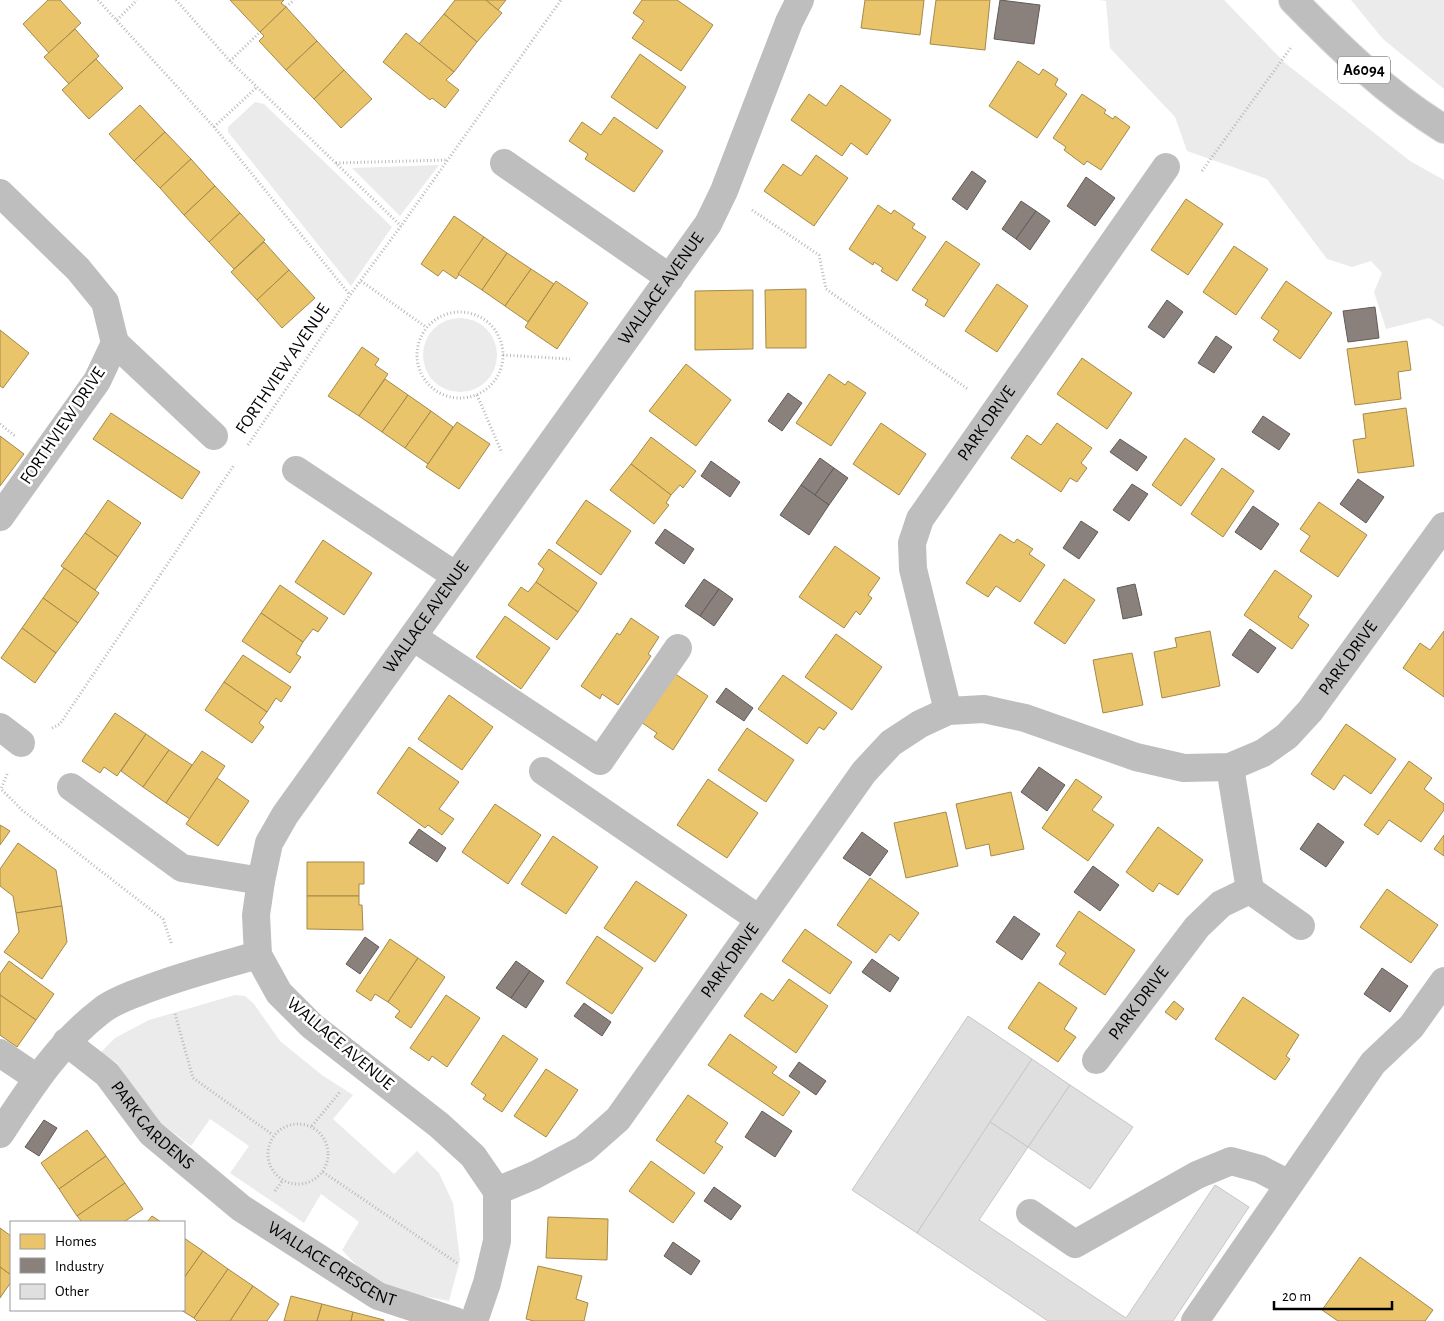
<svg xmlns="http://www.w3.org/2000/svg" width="1444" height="1321" font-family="'Alegreya Sans',sans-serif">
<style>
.green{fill:#ebebeb}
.homes{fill:#e9c46a;stroke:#a3894a}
.industry{fill:#8a817c;stroke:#615a57}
.building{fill:#dfdfdf;stroke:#c6c6c6}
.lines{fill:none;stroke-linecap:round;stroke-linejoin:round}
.major-casing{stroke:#dbdbdb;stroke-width:30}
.path{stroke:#b9b9b9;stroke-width:3;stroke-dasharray:1 2.5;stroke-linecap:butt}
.minor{stroke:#bebebe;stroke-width:28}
.major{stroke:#bebebe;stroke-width:28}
.labels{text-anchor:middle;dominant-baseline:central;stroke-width:5;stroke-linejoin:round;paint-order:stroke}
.shield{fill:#fff;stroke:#4c4c4c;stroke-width:1}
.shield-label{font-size:16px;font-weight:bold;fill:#000}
.street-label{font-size:18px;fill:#000;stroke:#fff}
</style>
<rect width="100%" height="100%" fill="#fff"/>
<g class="green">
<path d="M 1099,0 L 1224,0 L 1285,63 L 1410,161 L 1444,180 L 1444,327 L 1429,318 L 1386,329 L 1374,292 L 1382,273 L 1371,261 L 1352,267 L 1327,259 L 1267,179 L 1187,151 L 1175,117 L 1110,48 L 1106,1 Z"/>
<path d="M 1351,0 L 1444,0 L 1444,89 L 1383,39 Z"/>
<path d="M 255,102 L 264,104 L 392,227 L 351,286 L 228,132 L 228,127 Z"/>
<path d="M 439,165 L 400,216 L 352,168 Z"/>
<circle cx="460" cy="355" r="37"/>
<path d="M 235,995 L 245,996 L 254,1004 L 280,1041 L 322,1075 L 353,1095 L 333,1119 L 394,1174 L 417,1151 L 439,1173 L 453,1203 L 460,1260 L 449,1301 L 377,1287 L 342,1250 L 359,1222 L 321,1194 L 304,1223 L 230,1173 L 249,1146 L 210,1119 L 191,1146 L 146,1112 L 117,1063 L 100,1053 L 115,1038 L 149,1020 Z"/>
</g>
<g class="homes">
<path d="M 48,0 L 60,0 L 81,23 L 49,53 L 23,24 Z"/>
<path d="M 230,0 L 284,0 L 281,3 L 286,7 L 260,32 Z"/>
<path d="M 455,0 L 486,0 L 502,13 L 477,42 L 444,14 Z"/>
<path d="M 486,0 L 506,0 L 498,10 Z"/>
<path d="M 642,0 L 677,0 L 713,25 L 681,71 L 632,38 L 644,21 L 633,13 Z"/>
<path d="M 865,0 L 924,0 L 920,35 L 861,28 Z"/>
<path d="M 936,0 L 990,0 L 985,50 L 930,44 Z"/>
<path d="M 286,7 L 317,41 L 286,70 L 259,41 L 264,36 L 260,32 Z"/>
<path d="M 444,14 L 477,42 L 454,72 L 419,44 Z"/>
<path d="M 75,29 L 99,56 L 69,84 L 44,57 Z"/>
<path d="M 406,33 L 454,72 L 446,80 L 459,90 L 445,108 L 432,98 L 430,100 L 383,62 Z"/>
<path d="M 317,41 L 344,70 L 314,99 L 286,70 Z"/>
<path d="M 640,54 L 686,87 L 657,129 L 611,97 Z"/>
<path d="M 96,59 L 123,88 L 89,119 L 62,90 Z"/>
<path d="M 1018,61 L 1039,75 L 1043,69 L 1058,79 L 1055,85 L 1067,94 L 1037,138 L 989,106 Z"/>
<path d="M 344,70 L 372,99 L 341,128 L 314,99 Z"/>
<path d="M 841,85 L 891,120 L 867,155 L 851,143 L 842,156 L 791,120 L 809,94 L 826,106 Z"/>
<path d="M 1082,94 L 1106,110 L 1104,113 L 1113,119 L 1115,116 L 1130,127 L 1101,170 L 1087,161 L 1084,165 L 1064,150 L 1066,147 L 1053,138 Z"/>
<path d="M 140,105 L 165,132 L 134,161 L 109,134 Z"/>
<path d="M 614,117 L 663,151 L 634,192 L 585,159 L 588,154 L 569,141 L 582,122 L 601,135 Z"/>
<path d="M 165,132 L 191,159 L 160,188 L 134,161 Z"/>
<path d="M 816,155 L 848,178 L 814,226 L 764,191 L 783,164 L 801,176 Z"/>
<path d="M 191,159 L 215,186 L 184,215 L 160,188 Z"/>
<path d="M 215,186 L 240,213 L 209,242 L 184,215 Z"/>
<path d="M 1186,199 L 1223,224 L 1188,275 L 1151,250 Z"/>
<path d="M 878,205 L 891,214 L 894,210 L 915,224 L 912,228 L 926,237 L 897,281 L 881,271 L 883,268 L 874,262 L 873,265 L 849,249 Z"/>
<path d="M 240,213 L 265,240 L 234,269 L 209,242 Z"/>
<path d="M 454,216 L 484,237 L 456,279 L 443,270 L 438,276 L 421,264 Z"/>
<path d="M 484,237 L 507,253 L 482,290 L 458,274 Z"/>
<path d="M 946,241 L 980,264 L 944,317 L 925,305 L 928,300 L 912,290 Z"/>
<path d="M 264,242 L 289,270 L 257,300 L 231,272 Z"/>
<path d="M 1234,246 L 1268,269 L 1236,315 L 1203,292 Z"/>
<path d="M 507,253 L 531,269 L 505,306 L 482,290 Z"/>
<path d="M 531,269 L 554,284 L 528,322 L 505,306 Z"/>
<path d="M 289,270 L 315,298 L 282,328 L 257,300 Z"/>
<path d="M 556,281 L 588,303 L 557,349 L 525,327 Z"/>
<path d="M 1286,281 L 1332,313 L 1300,359 L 1273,340 L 1279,331 L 1261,318 Z"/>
<path d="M 997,284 L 1028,306 L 997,352 L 965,331 Z"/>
<path d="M 806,289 L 806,348 L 766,348 L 765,290 Z"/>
<path d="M 753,290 L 753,349 L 695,350 L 695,291 Z"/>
<path d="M 0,330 L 29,353 L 3,388 L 0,386 Z"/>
<path d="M 1407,341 L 1411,370 L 1398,372 L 1401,399 L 1355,405 L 1347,349 Z"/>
<path d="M 362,347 L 379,359 L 375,365 L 388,374 L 359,416 L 328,396 Z"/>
<path d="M 1082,358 L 1132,393 L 1107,429 L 1057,394 Z"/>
<path d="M 686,364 L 731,400 L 696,446 L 649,411 Z"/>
<path d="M 829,374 L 845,385 L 848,381 L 866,393 L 831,446 L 796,423 Z"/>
<path d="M 385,379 L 408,395 L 382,432 L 359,416 Z"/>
<path d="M 408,395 L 431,411 L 405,448 L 382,432 Z"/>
<path d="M 1406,408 L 1414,466 L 1358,473 L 1353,440 L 1366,438 L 1363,414 Z"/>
<path d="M 431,411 L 453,427 L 428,464 L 405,448 Z"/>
<path d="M 111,413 L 200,472 L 182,499 L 93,439 Z"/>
<path d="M 457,422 L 490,444 L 459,489 L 426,467 Z"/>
<path d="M 881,423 L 926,454 L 899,495 L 853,464 Z"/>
<path d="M 1057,423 L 1092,448 L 1081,463 L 1087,468 L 1077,482 L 1070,478 L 1061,492 L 1011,458 L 1027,435 L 1041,445 Z"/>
<path d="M 0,436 L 24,454 L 0,486 Z"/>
<path d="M 651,437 L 696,471 L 683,488 L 680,485 L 671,495 L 631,464 Z"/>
<path d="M 1185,438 L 1215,459 L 1181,506 L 1152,485 Z"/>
<path d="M 631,464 L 671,495 L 666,503 L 669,505 L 654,524 L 610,490 Z"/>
<path d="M 1222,468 L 1254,491 L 1223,537 L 1191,514 Z"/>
<path d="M 108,500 L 141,523 L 118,557 L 85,533 Z"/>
<path d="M 586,500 L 631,531 L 601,575 L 556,543 Z"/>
<path d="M 1319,502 L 1367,535 L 1338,577 L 1300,551 L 1310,536 L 1300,529 Z"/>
<path d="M 85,533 L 118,557 L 95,590 L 61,566 Z"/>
<path d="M 1000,534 L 1014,543 L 1017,539 L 1033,549 L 1029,554 L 1045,565 L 1020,602 L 996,586 L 988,597 L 966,583 Z"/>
<path d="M 323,540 L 372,573 L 344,615 L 295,582 Z"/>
<path d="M 835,546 L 880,578 L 868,595 L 872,598 L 860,615 L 856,611 L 844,628 L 799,597 Z"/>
<path d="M 549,549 L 597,583 L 578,612 L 536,582 L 544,569 L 538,564 Z"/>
<path d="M 64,568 L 99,593 L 78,623 L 43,598 Z"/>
<path d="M 1275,570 L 1312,596 L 1298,617 L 1309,625 L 1292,649 L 1244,615 Z"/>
<path d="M 1064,579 L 1095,600 L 1065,644 L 1034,623 Z"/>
<path d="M 536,582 L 578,612 L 557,640 L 508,605 L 521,587 L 528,592 Z"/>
<path d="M 280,585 L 328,618 L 318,632 L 313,629 L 303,642 L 261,613 Z"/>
<path d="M 43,598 L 78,623 L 56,653 L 22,628 Z"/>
<path d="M 261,613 L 303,642 L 296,654 L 301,657 L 290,673 L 242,641 Z"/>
<path d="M 505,616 L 550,648 L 521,689 L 476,657 Z"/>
<path d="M 631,618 L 659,637 L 648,654 L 651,656 L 618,705 L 602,694 L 600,699 L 581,686 L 617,633 L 620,635 Z"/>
<path d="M 22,628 L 56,653 L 35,683 L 1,658 Z"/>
<path d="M 1210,631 L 1220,686 L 1162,698 L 1154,652 L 1177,647 L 1175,638 Z"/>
<path d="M 1444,631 L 1444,697 L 1403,668 L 1420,643 L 1430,650 Z"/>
<path d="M 836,634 L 882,667 L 852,710 L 805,677 Z"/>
<path d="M 1132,653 L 1143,705 L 1103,713 L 1093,660 Z"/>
<path d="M 243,655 L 291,687 L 281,702 L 276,698 L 267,712 L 224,682 Z"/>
<path d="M 674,673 L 708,696 L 673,750 L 654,737 L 657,733 L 641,722 Z"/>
<path d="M 783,675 L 837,713 L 824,730 L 819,727 L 807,744 L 758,709 Z"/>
<path d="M 224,682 L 267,712 L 259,723 L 264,727 L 252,743 L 205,710 Z"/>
<path d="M 449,695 L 493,727 L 462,770 L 418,739 Z"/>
<path d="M 115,713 L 146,734 L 117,776 L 104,767 L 100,773 L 82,761 Z"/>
<path d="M 1346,724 L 1396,759 L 1371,794 L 1344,775 L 1334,790 L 1311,774 Z"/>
<path d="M 747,728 L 794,760 L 766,802 L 718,770 Z"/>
<path d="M 146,734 L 169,750 L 143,787 L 121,771 Z"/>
<path d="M 409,747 L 459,782 L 439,809 L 454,819 L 442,835 L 428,825 L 425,828 L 377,793 Z"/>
<path d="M 169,750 L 192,765 L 166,803 L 143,787 Z"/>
<path d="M 202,751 L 225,766 L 190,819 L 166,803 Z"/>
<path d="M 1409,761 L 1432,778 L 1424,789 L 1444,804 L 1444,810 L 1421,842 L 1389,820 L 1378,835 L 1364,825 Z"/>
<path d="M 217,778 L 249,801 L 218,846 L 186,824 Z"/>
<path d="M 708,779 L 758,813 L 727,858 L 677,825 Z"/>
<path d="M 1076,779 L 1102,797 L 1092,810 L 1114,825 L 1088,861 L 1042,828 Z"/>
<path d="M 1011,792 L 1024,849 L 991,856 L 989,844 L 966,849 L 956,804 Z"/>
<path d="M 495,804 L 541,835 L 508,884 L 462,852 Z"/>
<path d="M 946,812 L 958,866 L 906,878 L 894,823 Z"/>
<path d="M 0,825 L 10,831 L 0,845 Z"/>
<path d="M 1158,827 L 1203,860 L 1178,895 L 1159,883 L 1153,892 L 1126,872 Z"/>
<path d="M 1444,835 L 1444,856 L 1434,849 Z"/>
<path d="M 553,836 L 598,867 L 566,914 L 521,884 Z"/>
<path d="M 18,843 L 56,870 L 62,906 L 16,913 L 13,896 L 0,886 L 0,869 Z"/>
<path d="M 307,862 L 364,862 L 364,884 L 359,884 L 359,896 L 307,896 Z"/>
<path d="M 870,878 L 919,913 L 899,941 L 890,934 L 876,953 L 837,925 Z"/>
<path d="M 636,881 L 687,915 L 655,962 L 604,928 Z"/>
<path d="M 1387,889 L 1438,925 L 1411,963 L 1360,927 Z"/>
<path d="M 307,896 L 359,896 L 359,905 L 362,905 L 363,930 L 307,929 Z"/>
<path d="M 62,906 L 67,942 L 42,979 L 4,952 L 19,932 L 16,913 Z"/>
<path d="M 1079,911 L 1135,950 L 1105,995 L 1059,964 L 1066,953 L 1056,946 Z"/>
<path d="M 805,929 L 852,962 L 830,994 L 782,961 Z"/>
<path d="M 597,936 L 643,968 L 612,1014 L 566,983 Z"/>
<path d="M 390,939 L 418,958 L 388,1002 L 375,994 L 371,1001 L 356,991 Z"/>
<path d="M 418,958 L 445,977 L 411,1028 L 395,1017 L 400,1011 L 388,1002 Z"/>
<path d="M 9,961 L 54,994 L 36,1020 L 0,995 L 0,974 Z"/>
<path d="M 789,979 L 828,1006 L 796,1053 L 744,1016 L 761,993 L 773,1001 Z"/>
<path d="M 1039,982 L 1077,1008 L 1064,1029 L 1076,1037 L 1058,1062 L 1008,1028 Z"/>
<path d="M 0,995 L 36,1020 L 17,1047 L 0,1035 Z"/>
<path d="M 446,995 L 480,1018 L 447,1067 L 432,1056 L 429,1061 L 410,1048 Z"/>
<path d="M 1243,997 L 1299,1035 L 1286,1056 L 1290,1059 L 1275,1080 L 1215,1039 Z"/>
<path d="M 1174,1001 L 1184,1009 L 1176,1020 L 1165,1012 Z"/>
<path d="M 730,1034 L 777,1067 L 772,1073 L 800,1092 L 783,1116 L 708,1065 Z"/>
<path d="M 503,1035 L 538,1059 L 502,1112 L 483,1099 L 486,1095 L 471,1084 Z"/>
<path d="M 546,1069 L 578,1090 L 546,1137 L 514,1116 Z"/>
<path d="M 688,1095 L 728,1123 L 715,1142 L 723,1147 L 704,1174 L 656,1140 Z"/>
<path d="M 87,1130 L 106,1156 L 59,1189 L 41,1163 Z"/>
<path d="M 106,1156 L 125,1183 L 77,1216 L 59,1189 Z"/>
<path d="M 651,1161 L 695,1193 L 673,1223 L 629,1191 Z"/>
<path d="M 125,1183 L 143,1209 L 124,1222 L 82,1222 L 77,1216 Z"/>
<path d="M 152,1216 L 161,1222 L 147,1222 Z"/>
<path d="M 548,1217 L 608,1219 L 607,1260 L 546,1258 Z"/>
<path d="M 0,1228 L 11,1236 L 11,1275 L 0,1267 Z"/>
<path d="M 184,1238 L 203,1251 L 184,1278 Z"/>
<path d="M 203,1251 L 228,1269 L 194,1318 L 181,1310 L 184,1310 L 184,1278 Z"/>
<path d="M 1360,1257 L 1433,1310 L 1425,1321 L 1338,1321 L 1322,1310 Z"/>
<path d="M 538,1266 L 582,1276 L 576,1299 L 588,1303 L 584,1321 L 534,1321 L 526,1319 Z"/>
<path d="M 0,1267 L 11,1275 L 11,1282 L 0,1298 Z"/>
<path d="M 228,1269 L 253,1286 L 230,1321 L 197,1321 L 194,1318 Z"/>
<path d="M 253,1286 L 279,1304 L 267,1321 L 230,1321 Z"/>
<path d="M 291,1296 L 322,1304 L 317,1321 L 284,1321 Z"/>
<path d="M 322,1304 L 353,1312 L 351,1321 L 317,1321 Z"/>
<path d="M 353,1312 L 384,1320 L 384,1321 L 351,1321 Z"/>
</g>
<g class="industry">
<path d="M 1000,0 L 1040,5 L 1034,44 L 994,39 Z"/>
<path d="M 972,171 L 986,181 L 967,210 L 952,199 Z"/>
<path d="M 1086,177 L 1115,198 L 1095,226 L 1067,206 Z"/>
<path d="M 1021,201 L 1036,211 L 1016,239 L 1002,229 Z"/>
<path d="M 1036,211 L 1050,221 L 1030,250 L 1016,239 Z"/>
<path d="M 1167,300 L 1183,312 L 1164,338 L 1148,327 Z"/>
<path d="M 1375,307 L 1379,338 L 1348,342 L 1343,311 Z"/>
<path d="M 1216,336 L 1232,347 L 1214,373 L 1198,363 Z"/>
<path d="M 788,393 L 802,403 L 782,431 L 768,421 Z"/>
<path d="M 1263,416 L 1290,434 L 1279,450 L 1252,432 Z"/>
<path d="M 1120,439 L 1147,457 L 1137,471 L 1110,452 Z"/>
<path d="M 820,458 L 834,468 L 815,495 L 801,485 Z"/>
<path d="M 711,461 L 740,482 L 730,497 L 701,476 Z"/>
<path d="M 834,468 L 848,478 L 829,505 L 815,495 Z"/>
<path d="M 1358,479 L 1384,497 L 1366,523 L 1340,504 Z"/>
<path d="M 1132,484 L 1148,494 L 1129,521 L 1113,510 Z"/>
<path d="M 801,485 L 829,505 L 809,535 L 780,515 Z"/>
<path d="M 1253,506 L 1279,524 L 1261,550 L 1235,532 Z"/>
<path d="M 1081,521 L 1098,532 L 1079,559 L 1063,548 Z"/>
<path d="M 665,529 L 694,549 L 684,564 L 655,543 Z"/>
<path d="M 704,579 L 719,589 L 700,616 L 685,606 Z"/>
<path d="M 1135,584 L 1142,615 L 1123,619 L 1117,588 Z"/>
<path d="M 719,589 L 733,599 L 714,626 L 700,616 Z"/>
<path d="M 1250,629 L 1276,648 L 1258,673 L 1232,655 Z"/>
<path d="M 726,688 L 753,708 L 744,721 L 716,702 Z"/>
<path d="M 1039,767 L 1065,785 L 1047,811 L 1021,792 Z"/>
<path d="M 1318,823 L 1344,842 L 1326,867 L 1300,849 Z"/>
<path d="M 419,829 L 446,848 L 437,862 L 409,843 Z"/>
<path d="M 862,832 L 888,851 L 870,876 L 843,858 Z"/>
<path d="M 1093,866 L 1119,885 L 1100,911 L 1074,892 Z"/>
<path d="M 1014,916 L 1040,934 L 1022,960 L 996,942 Z"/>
<path d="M 365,937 L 379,947 L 360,974 L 346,964 Z"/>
<path d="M 872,959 L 899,978 L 890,992 L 862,972 Z"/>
<path d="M 516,961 L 530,971 L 511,998 L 496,988 Z"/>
<path d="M 1382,968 L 1408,986 L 1390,1012 L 1364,994 Z"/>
<path d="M 530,971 L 544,981 L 526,1008 L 511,998 Z"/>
<path d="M 584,1003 L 611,1022 L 602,1036 L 574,1016 Z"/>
<path d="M 799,1062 L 826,1081 L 816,1095 L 789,1076 Z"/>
<path d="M 762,1111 L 792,1131 L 775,1157 L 745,1137 Z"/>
<path d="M 44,1120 L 57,1128 L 39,1156 L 25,1147 Z"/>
<path d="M 714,1187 L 741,1206 L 731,1220 L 704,1201 Z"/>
<path d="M 673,1242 L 700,1261 L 691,1275 L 664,1256 Z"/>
</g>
<g class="building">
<path d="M 968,1016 L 1032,1059 L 917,1233 L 852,1190 Z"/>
<path d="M 1032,1059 L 1070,1085 L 1028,1147 L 990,1122 Z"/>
<path d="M 1070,1085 L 1133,1127 L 1090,1189 L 1028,1147 Z"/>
<path d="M 990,1122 L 1028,1147 L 979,1220 L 1126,1318 L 1215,1185 L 1249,1207 L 1173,1321 L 1048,1321 L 917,1233 Z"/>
</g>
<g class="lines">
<g class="major-casing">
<path id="major" d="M 1293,0 C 1340,48 1387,94 1444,129"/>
</g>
<g class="path">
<path d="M 98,0 L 214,127 L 350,295"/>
<path d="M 176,0 L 230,61 L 401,226"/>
<path d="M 286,7 L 294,0"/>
<path d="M 117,20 L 137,0"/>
<path d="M 230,61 L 260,32"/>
<path d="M 214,127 L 257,87"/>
<path d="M 336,163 L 447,160"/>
<path d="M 1202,171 L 1292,46"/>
<path d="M 752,210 L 819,255 L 826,289 L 969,390"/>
<path d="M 361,281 L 426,327"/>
<circle cx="460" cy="355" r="43"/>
<path d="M 503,355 L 570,359"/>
<path d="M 477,395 L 502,453"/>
<path d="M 0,424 L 15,436"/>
<path d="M 248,445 L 350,295 L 401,226 L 561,0"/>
<path d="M 52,728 L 60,724 L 234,465"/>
<path d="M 7,774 L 1,789 L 22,810 L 163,919 L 172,945"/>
<path d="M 175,1014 L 193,1078 L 273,1135"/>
<circle cx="298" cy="1154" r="30"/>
<path d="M 312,1126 L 340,1092"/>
<path d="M 323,1172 L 457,1263"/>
<path d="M 275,1191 L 283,1180"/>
</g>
<g class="minor">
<path d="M 504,163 L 670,278"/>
<path d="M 0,193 L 78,269 L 105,302 L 115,343 L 97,381 L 0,517"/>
<path d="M 115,343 L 214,436"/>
<path d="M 296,470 L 456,576"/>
<path d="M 413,637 L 600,761 L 678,648"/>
<path id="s1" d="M 948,711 L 913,569 L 912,543 L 920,519 L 1166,167"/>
<path d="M 0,727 L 21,743"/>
<path d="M 1230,767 L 1250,890 L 1301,926"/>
<path d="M 543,771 L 759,919"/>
<path d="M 71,787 L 182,868 L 261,881"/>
<path id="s2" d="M 66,1042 L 107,1074 L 151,1133 L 241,1208 L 378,1296 L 455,1321"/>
<path d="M 0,1053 L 37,1078"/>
<path id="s3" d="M 1096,1060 L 1197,927 L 1221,904 L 1250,890"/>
<path d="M 0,1134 C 29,1090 58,1044 101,1011 C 112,1002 128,996 142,991 C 180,976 219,966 258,955"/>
<path id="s4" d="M 497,1191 L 473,1156 L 439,1125 L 312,1026 L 279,993 L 258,955 L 256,915 L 261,881 L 269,843 L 285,815 L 708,224 L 724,191 L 789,22 L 800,0"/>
<path id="s5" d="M 497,1191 L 535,1175 L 584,1149 L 618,1119 L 864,772 L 891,743 L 920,724 L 948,711 L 984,709 L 1025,718 L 1136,757 L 1184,768 L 1230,767 L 1263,753 L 1287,736 L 1310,711 L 1444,526"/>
<path d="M 1030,1213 L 1075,1244 L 1197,1175 L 1231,1161 L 1260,1169 L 1289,1184"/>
<path d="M 474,1321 L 487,1283 L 497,1241 L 497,1191"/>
<path d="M 1195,1321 L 1373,1063 L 1411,1027 L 1444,981"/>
</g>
<use href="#major" class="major"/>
</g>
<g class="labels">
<rect class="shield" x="1338" y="56.5" width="52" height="27" rx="4"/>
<g class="shield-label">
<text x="1364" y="70">A6094</text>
</g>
<g class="street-label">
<text stroke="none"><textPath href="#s4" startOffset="1132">WALLACE AVENUE</textPath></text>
<text transform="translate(283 369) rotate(-56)">FORTHVIEW AVENUE</text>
<text stroke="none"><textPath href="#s1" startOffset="314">PARK DRIVE</textPath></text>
<text transform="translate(63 426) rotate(-56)">FORTHVIEW DRIVE</text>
<text stroke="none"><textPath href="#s4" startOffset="728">WALLACE AVENUE</textPath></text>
<text stroke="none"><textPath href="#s5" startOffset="1128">PARK DRIVE</textPath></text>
<text stroke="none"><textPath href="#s5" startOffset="336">PARK DRIVE</textPath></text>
<text stroke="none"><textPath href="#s3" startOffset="71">PARK DRIVE</textPath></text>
<text transform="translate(340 1044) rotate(40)">WALLACE AVENUE</text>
<text stroke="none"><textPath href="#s2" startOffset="121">PARK GARDENS</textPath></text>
<text stroke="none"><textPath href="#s2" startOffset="350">WALLACE CRESCENT</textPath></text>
</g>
</g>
<rect x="10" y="1221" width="175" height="90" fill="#ffffff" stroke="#999999"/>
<rect x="20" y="1234" width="25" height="15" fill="#e9c46a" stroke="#999999"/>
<text x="55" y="1246" font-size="15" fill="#000000">Homes</text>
<rect x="20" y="1258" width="25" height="15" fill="#8a817c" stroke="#999999"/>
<text x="55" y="1271" font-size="15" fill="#000000">Industry</text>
<rect x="20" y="1284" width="25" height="15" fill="#dfdfdf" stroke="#999999"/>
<text x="55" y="1296" font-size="15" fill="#000000">Other</text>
<path d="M1274 1301v8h118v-8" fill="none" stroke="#000000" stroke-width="2.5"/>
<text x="1282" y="1301" font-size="15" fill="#000000" stroke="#ffffff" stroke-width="4" paint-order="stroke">20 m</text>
</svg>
